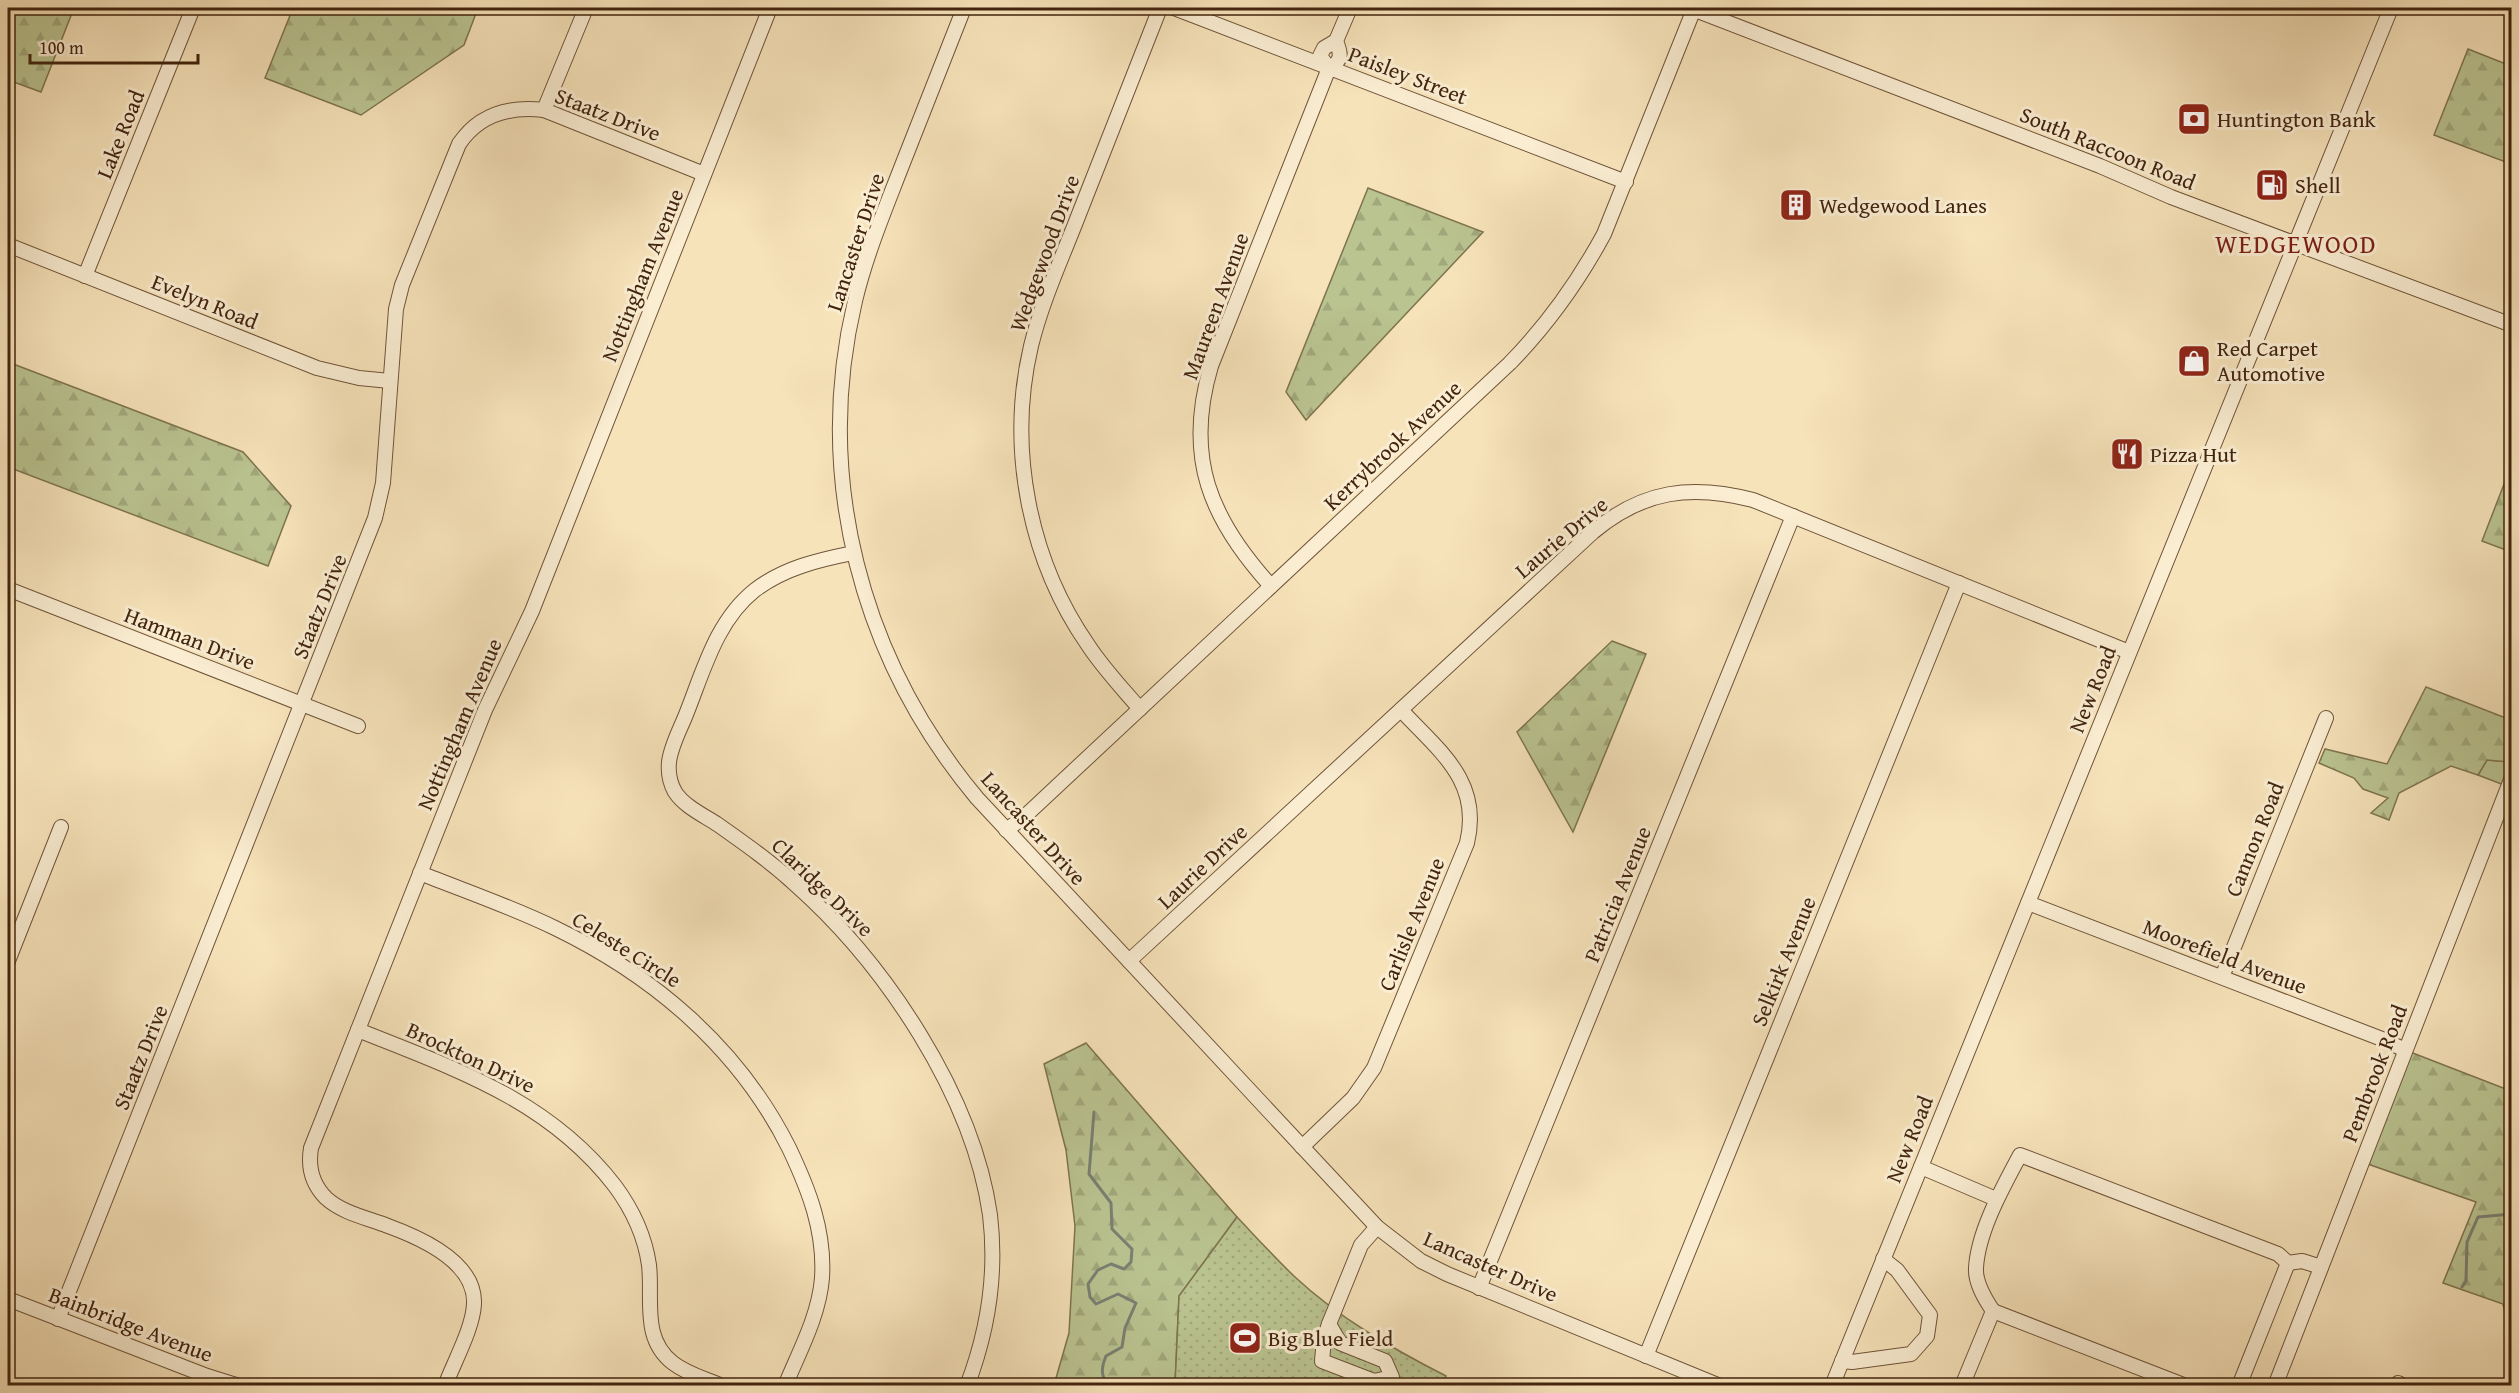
<svg xmlns="http://www.w3.org/2000/svg" width="2519" height="1393" font-family="'Gentium Book Plus',serif">
<style>
.green{fill:#bac491;stroke:#7e7450;stroke-width:1.5}
.forest{fill:url(#forest-firs);stroke:#7e7450;stroke-width:1.5}
.park{fill:url(#park-dots);stroke:#7e7450;stroke-width:1.5}
.lines{fill:none;stroke-linecap:round;stroke-linejoin:round}
.stream{stroke:#798073;stroke-width:3}
.minor-casing{stroke:#6f5439;stroke-width:16}
.minor{stroke:#faedd2;stroke-width:14}
.labels{text-anchor:middle;dominant-baseline:central;stroke-width:6;stroke-linejoin:round;paint-order:stroke}
.street-label{font-size:22px;fill:#42240e;stroke:#faedd2}
.poi-label{font-size:22px;fill:#42240e;stroke:#faedd2;text-anchor:start}
.quarter-label{font-size:26px;letter-spacing:1.5px;fill:#7a1f14;stroke:#faedd2}
</style>
<defs>
<pattern id="forest-firs" width="22" height="20" patternUnits="userSpaceOnUse" patternTransform="scale(1.5)"><rect width="22" height="20" fill="#bac491"/><path d="M5 1l3.5 6h-7zM16 11l3.5 6h-7z" fill="#a1a87c"/></pattern>
<pattern id="park-dots" width="8" height="8" patternUnits="userSpaceOnUse" patternTransform="scale(1.5)"><rect width="8" height="8" fill="#bac491"/><path d="M2 2h.1M6 6h.1" fill="none" stroke="#a1a87c" stroke-width="1.8" stroke-linecap="round"/></pattern>
</defs>
<rect width="100%" height="100%" fill="#f7e3ba"/>
<filter id="stains"><feTurbulence type="fractalNoise" baseFrequency=".00333" numOctaves="4"/><feColorMatrix values="0 0 0 0 .2 0 0 0 0 .09 0 0 0 0 .02 0 0 0 .5 -.17"/></filter>
<radialGradient id="worn" r=".72"><stop offset=".6" stop-color="#630" stop-opacity="0"/><stop offset="1" stop-color="#630" stop-opacity=".3"/></radialGradient>
<path class="green" d="M 2487,760 L 2510,762 L 2504,785 L 2478,775 Z"/>
<g class="forest">
<path d="M 8,8 L 74,8 L 41,92 L 8,80 Z"/>
<path d="M 293,8 L 478,8 L 464,45 L 361,115 L 265,78 Z"/>
<path d="M 2468,49 L 2511,66 L 2511,164 L 2434,135 Z"/>
<path d="M 1368,188 L 1483,232 L 1306,420 L 1286,392 Z"/>
<path d="M 8,362 L 243,452 L 291,506 L 268,566 L 8,467 Z"/>
<path d="M 2506,479 L 2511,482 L 2511,552 L 2482,541 Z"/>
<path d="M 1612,641 L 1646,654 L 1573,832 L 1517,732 Z"/>
<path d="M 2426,687 L 2511,720 L 2511,760 L 2510,762 L 2487,760 L 2478,775 L 2451,766 L 2399,793 L 2389,820 L 2371,813 L 2388,798 L 2363,789 L 2354,778 L 2319,763 L 2325,749 L 2387,764 Z"/>
<path d="M 1086,1043 L 1237,1217 L 1179,1296 L 1175,1385 L 1054,1385 L 1069,1333 L 1075,1226 L 1066,1150 L 1044,1064 Z"/>
<path d="M 2405,1050 L 2511,1091 L 2511,1338 L 2503,1304 L 2443,1283 L 2476,1202 L 2362,1162 Z"/>
</g>
<path class="park" d="M 1237,1217 C 1256,1237 1275,1258 1295,1277 C 1339,1318 1393,1349 1446,1376 L 1442,1386 L 1175,1386 L 1179,1296 Z"/>
<g class="lines">
<g class="stream">
<path d="M 1094,1112 L 1089,1174 L 1111,1203 L 1112,1229 L 1132,1249 L 1131,1262 L 1124,1269 L 1111,1264 L 1098,1270 L 1088,1284 L 1090,1297 L 1096,1304 L 1118,1294 L 1136,1303 L 1125,1328 L 1122,1347 L 1106,1356 C 1101,1368 1101,1374 1107,1386"/>
<path d="M 2462,1287 L 2466,1281 L 2467,1242 L 2478,1217 L 2512,1214"/>
</g>
<g class="minor-casing">
<g id="minor">
<path d="M 964,8 C 943,61 922,115 901,168 C 884,212 866,255 855,301 C 813,478 861,659 977,798 L 1377,1227 L 1421,1261 L 1447,1274 L 1720,1386"/>
<path d="M 1174,8 L 1626,182"/>
<path d="M 1690,8 L 2100,166 L 2171,197 L 2512,325"/>
<path d="M 1329,68 C 1343,61 1341,53 1336,41 L 1350,8"/>
<path d="M 1329,68 L 1320,56 L 1324,48 L 1336,41"/>
<path d="M 544,110 L 586,8"/>
<path d="M 8,245 L 317,368 L 359,378 L 390,381"/>
<path d="M 85,276 L 193,8"/>
<path d="M 853,553 C 818,560 784,568 755,590 C 717,620 704,669 687,712 C 681,728 671,745 669,762 C 668,772 670,783 675,792 C 684,806 703,815 717,824 C 744,843 771,862 796,885 C 885,964 973,1095 990,1215 C 997,1273 988,1331 967,1386"/>
<path d="M 1271,586 C 1210,519 1184,457 1211,366 L 1329,68"/>
<path d="M 8,589 L 358,726"/>
<path d="M 1140,709 C 1122,688 1103,668 1088,645 C 1029,560 1007,448 1031,346 C 1042,301 1062,258 1079,214 C 1106,145 1133,76 1160,8"/>
<path d="M 1006,830 L 1023,818 L 1510,363 C 1548,324 1578,282 1604,234 L 1694,9"/>
<path d="M 420,873 C 465,891 512,907 555,928 C 654,976 739,1048 789,1148 C 809,1190 825,1231 822,1278 C 819,1316 799,1352 785,1386"/>
<path d="M 2028,903 L 2382,1039 L 2405,1050"/>
<path d="M 8,961 L 61,827"/>
<path d="M 1129,961 L 1593,532 C 1643,490 1692,484 1753,500 L 2129,652"/>
<path d="M 2222,977 L 2326,718"/>
<path d="M 358,1030 C 455,1069 549,1100 615,1186 C 632,1209 645,1237 649,1265 C 653,1299 641,1338 673,1363 C 687,1374 706,1379 722,1386"/>
<path d="M 1302,1147 L 1353,1098 L 1374,1068 L 1467,843 C 1482,781 1439,751 1401,710"/>
<path d="M 1921,1167 L 1996,1199"/>
<path d="M 2288,1263 L 2302,1261 L 2321,1267"/>
<path d="M 1479,1288 L 1793,516"/>
<path d="M 8,1299 L 207,1376 L 239,1386"/>
<path d="M 1993,1311 L 2186,1386"/>
<path d="M 58,1319 L 375,518 L 383,483 L 396,309 L 402,285 L 459,144 C 479,114 510,106 544,110 L 704,174"/>
<path d="M 1329,1324 L 1340,1343 L 1385,1361 L 1392,1377 L 1374,1381 L 1322,1361 L 1324,1339 Z"/>
<path d="M 1329,1324 L 1361,1245 L 1377,1227"/>
<path d="M 1646,1356 L 1959,583"/>
<path d="M 1842,1361 L 1852,1362 L 1911,1354 L 1927,1336 L 1930,1315 L 1897,1270 L 1883,1259"/>
<path d="M 445,1386 C 454,1362 473,1328 474,1304 C 476,1262 421,1238 388,1226 C 368,1218 342,1213 326,1198 C 312,1184 308,1166 311,1148 L 485,710 L 532,611 L 770,8"/>
<path d="M 1832,1386 L 2391,8"/>
<path d="M 1962,1386 L 1993,1311 C 1985,1299 1975,1283 1976,1268 C 1978,1231 2003,1187 2020,1155 L 2278,1254 L 2288,1263 L 2239,1386"/>
<path d="M 2275,1386 L 2512,777"/>
<path d="M 2397,1386 L 2398,1383 L 2404,1386"/>
</g>
</g>
<use href="#minor" class="minor"/>
</g>
<defs>
<g id="bank-square" transform="scale(1.725)"><rect x="-9" y="-9" width="18" height="18" rx="4" fill="#8f2418" stroke="#faedd2"/><path d="M-6-4H6V4H-6ZM0-2.3a2.3 2.3 0 1 0 0 4.6a2.3 2.3 0 1 0 0-4.6Z" fill="#fff"/></g>
<g id="fuel-square" transform="scale(1.725)"><rect x="-9" y="-9" width="18" height="18" rx="4" fill="#8f2418" stroke="#faedd2"/><path d="M-5.5-6h7V0h2V4h1.3V-2.5L3-4.5l.8-.8L6-3V5H2.5V1h-1V6h-7ZM-4.2-4.7v3.2H.2V-4.7Z" fill="#fff"/></g>
<g id="building-square" transform="scale(1.725)"><rect x="-9" y="-9" width="18" height="18" rx="4" fill="#8f2418" stroke="#faedd2"/><path d="M-4-6H4V6H1V3H-1V6H-4ZM-2.5-4.3h1.7v1.8h-1.7ZM.8-4.3h1.7v1.8H.8ZM-2.5-1h1.7V.8h-1.7ZM.8-1h1.7V.8H.8Z" fill="#fff"/></g>
<g id="shop-square" transform="scale(1.725)"><rect x="-9" y="-9" width="18" height="18" rx="4" fill="#8f2418" stroke="#faedd2"/><path d="M-5-2.5h2.3a2.7 3.5 0 0 1 5.4 0H5L5.5 6h-11ZM-1.5-2.5h3a1.5 2.3 0 0 0-3 0Z" fill="#fff"/></g>
<g id="restaurant-square" transform="scale(1.725)"><rect x="-9" y="-9" width="18" height="18" rx="4" fill="#8f2418" stroke="#faedd2"/><path d="M-5-6h1v4h1v-4h1v4h1v-4h1v5L-1.5 .5V6h-2V.5L-5-1ZM5-6V6H3V1.5H1.5Q1.5-4 5-6Z" fill="#fff"/></g>
<g id="stadium-square" transform="scale(1.725)"><rect x="-9" y="-9" width="18" height="18" rx="4" fill="#8f2418" stroke="#faedd2"/><path d="M0-5a6.5 5 0 1 0 0 10a6.5 5 0 1 0 0-10ZM-3.5-1.8h7v3.6h-7Z" fill="#fff"/></g>
</defs>
<g fill-rule="evenodd">
<use href="#bank-square" x="2194" y="119"/>
<use href="#fuel-square" x="2272" y="185"/>
<use href="#building-square" x="1796" y="205"/>
<use href="#shop-square" x="2194" y="361"/>
<use href="#restaurant-square" x="2127" y="454"/>
<use href="#stadium-square" x="1245" y="1338"/>
</g>
<g class="labels">
<g class="street-label">
<text transform="translate(1408 75) rotate(21)">Paisley Street</text>
<text transform="translate(608 114) rotate(21)">Staatz Drive</text>
<text transform="translate(120 134) rotate(-68)">Lake Road</text>
<text transform="translate(2108 148) rotate(22)">South Raccoon Road</text>
<text transform="translate(855 242) rotate(-72)">Lancaster Drive</text>
<text transform="translate(1044 253) rotate(-70)">Wedgewood Drive</text>
<text transform="translate(642 275) rotate(-68)">Nottingham Avenue</text>
<text transform="translate(205 301) rotate(22)">Evelyn Road</text>
<text transform="translate(1215 306) rotate(-70)">Maureen Avenue</text>
<text transform="translate(1392 445) rotate(-43)">Kerrybrook Avenue</text>
<text transform="translate(1561 537) rotate(-40)">Laurie Drive</text>
<text transform="translate(319 606) rotate(-68)">Staatz Drive</text>
<text transform="translate(190 638) rotate(21)">Hamman Drive</text>
<text transform="translate(2092 689) rotate(-68)">New Road</text>
<text transform="translate(459 724) rotate(-67)">Nottingham Avenue</text>
<text transform="translate(1034 828) rotate(48)">Lancaster Drive</text>
<text transform="translate(2254 839) rotate(-68)">Cannon Road</text>
<text transform="translate(1202 866) rotate(-43)">Laurie Drive</text>
<text transform="translate(823 887) rotate(44)">Claridge Drive</text>
<text transform="translate(1617 894) rotate(-68)">Patricia Avenue</text>
<text transform="translate(1411 924) rotate(-68)">Carlisle Avenue</text>
<text transform="translate(627 949) rotate(32)">Celeste Circle</text>
<text transform="translate(2225 956) rotate(21)">Moorefield Avenue</text>
<text transform="translate(1783 961) rotate(-68)">Selkirk Avenue</text>
<text transform="translate(140 1057) rotate(-68)">Staatz Drive</text>
<text transform="translate(471 1057) rotate(25)">Brockton Drive</text>
<text transform="translate(2374 1073) rotate(-69)">Pembrook Road</text>
<text transform="translate(1909 1139) rotate(-68)">New Road</text>
<text transform="translate(1491 1266) rotate(24)">Lancaster Drive</text>
<text transform="translate(131 1324) rotate(21)">Bainbridge Avenue</text>
</g>
<g class="poi-label">
<text x="2217" y="119">Huntington Bank</text>
<text x="2295" y="185">Shell</text>
<text x="1819" y="205">Wedgewood Lanes</text>
<text x="2217" y="348">Red Carpet<tspan x="2217" dy="25">Automotive</tspan></text>
<text x="2150" y="454">Pizza Hut</text>
<text x="1268" y="1338">Big Blue Field</text>
</g>
<g class="quarter-label">
<text x="2296" y="243">WEDGEWOOD</text>
</g>
</g>
<rect width="2519" height="1393" fill="none" stroke="#f7e3ba" stroke-width="30"/>
<rect x="9" y="9" width="2501" height="1375" fill="none" stroke="#42240e" stroke-width="3"/>
<rect x="15" y="15" width="2489" height="1363" fill="none" stroke="#42240e" stroke-width="1.5"/>
<path d="M30 54v9h168v-9" fill="none" stroke="#42240e" stroke-width="3"/>
<text x="39" y="54" font-size="18" fill="#42240e" stroke="#faedd2" stroke-width="4.5" paint-order="stroke">100 m</text>
<rect width="100%" height="100%" filter="url(#stains)"/>
<rect width="100%" height="100%" fill="url(#worn)"/>
</svg>
